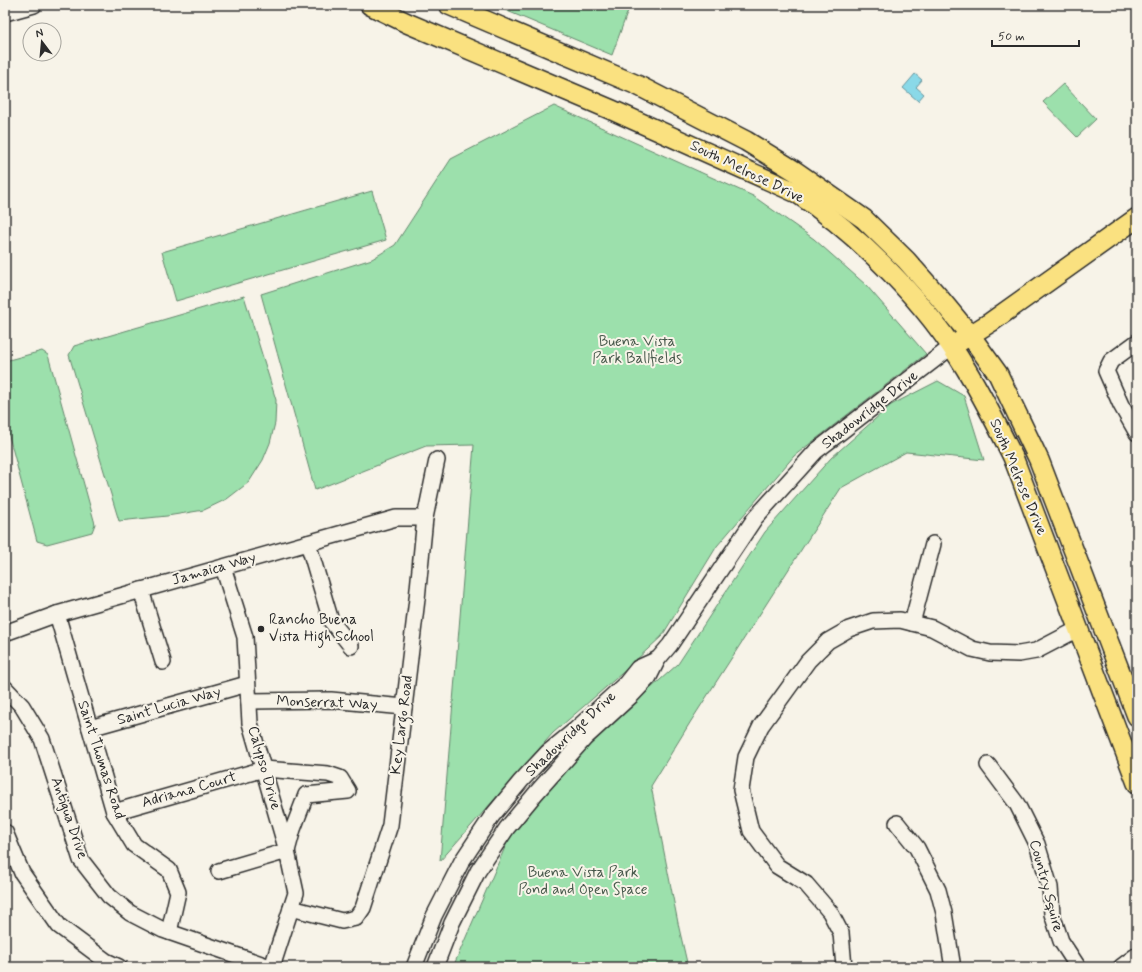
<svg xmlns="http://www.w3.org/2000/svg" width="1142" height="972" font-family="Mynerve,sans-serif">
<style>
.green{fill:#9ce0ac;stroke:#64866c}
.water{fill:#8ad9e8;stroke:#64939c}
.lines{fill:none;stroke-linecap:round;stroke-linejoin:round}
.minor-casing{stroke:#2b2b2b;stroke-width:18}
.major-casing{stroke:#2b2b2b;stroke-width:22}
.minor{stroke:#f7f3e8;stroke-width:15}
.major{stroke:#fae180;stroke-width:19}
.poi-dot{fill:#2b2b2b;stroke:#f7f3e8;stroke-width:1.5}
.labels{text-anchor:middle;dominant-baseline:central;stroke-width:4;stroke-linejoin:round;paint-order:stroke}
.street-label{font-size:15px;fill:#2b2b2b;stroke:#f7f3e8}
.park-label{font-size:15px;fill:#47584b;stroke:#f7f3e8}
.poi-label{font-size:15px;fill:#2b2b2b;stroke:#f7f3e8;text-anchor:start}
</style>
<rect width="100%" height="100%" fill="#f7f3e8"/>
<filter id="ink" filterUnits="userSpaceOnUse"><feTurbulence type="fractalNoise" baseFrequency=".025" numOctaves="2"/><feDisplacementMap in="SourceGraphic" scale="8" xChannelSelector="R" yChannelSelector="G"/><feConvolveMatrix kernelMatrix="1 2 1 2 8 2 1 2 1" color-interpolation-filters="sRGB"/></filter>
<g filter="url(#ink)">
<g class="green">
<path d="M 493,5 L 630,5 L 612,55 Z"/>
<path d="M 1063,84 L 1096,119 L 1077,137 L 1043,102 Z"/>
<path d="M 554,106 L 753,196 L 814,239 L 866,285 L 926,354 L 794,456 L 717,546 L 662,636 L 621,674 L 553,733 L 440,861 L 474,445 L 426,446 L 315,490 L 261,294 L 372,259 L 395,245 L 451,159 Z"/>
<path d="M 372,191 L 386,240 L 176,301 L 162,252 Z"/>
<path d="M 244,296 L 276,400 L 275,423 L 270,443 L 263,460 L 249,482 L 227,499 L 204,510 L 167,516 L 119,521 L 69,355 L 74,346 Z"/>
<path d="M 42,351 L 48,355 L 95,524 L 92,532 L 47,544 L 37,541 L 5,421 L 5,361 Z"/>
<path d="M 938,381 L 964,396 L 984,460 L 906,452 L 841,488 L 691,721 L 651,786 L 679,928 L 688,967 L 453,967 L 526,799 L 678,664 L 765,532 L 831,458 L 891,405 Z"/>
</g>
<path class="water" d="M 915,74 L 922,80 L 916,87 L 924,94 L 918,101 L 903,88 Z"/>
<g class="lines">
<g class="minor-casing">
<g id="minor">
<path d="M 5,13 L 34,5"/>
<path d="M 1137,342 L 1111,361 L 1106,371 L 1121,405 L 1137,433"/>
<path d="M 308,543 L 331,621 L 351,646"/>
<path d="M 223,567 L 245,637 L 250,723 L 287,851 L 296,893 L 272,967"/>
<path d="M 141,590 L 163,662"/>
<path d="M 57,614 L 114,812 L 134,845 L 169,870 L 178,892 L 169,932"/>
<path d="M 912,623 L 933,544"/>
<path d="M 5,633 L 57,614 L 396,518 L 425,518"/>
<path d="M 5,688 L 22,706 L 42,739 L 81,860 L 109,896 L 130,913 L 163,930 L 270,967"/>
<path d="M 249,701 L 331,700 L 404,707"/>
<path d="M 90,728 L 247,684"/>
<path d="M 988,765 L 1017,804 L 1037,844 L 1050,887 L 1052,914 L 1061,941 L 1078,967"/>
<path d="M 114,812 L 264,769 L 328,774 L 340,778 L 348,791 L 306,795 L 293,829 L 287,851 L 219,871"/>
<path d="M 897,823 L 917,848 L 938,890 L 944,913 L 952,962 L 952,967"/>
<path d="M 5,832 L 22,873 L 59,926 L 106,961 L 119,967"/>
<path d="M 291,908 L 342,921 L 356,918 L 363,908 L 390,825 L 417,599 L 425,518 L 437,460"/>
<path d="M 414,967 L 434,916 L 462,861 L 492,816 L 521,781 L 547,753 L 575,730 L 626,683 L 638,668 L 658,659"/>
<path d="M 435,967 L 452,923 L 478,871 L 507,828 L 536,793 L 585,738 L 632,695 L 649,677 L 658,659 L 670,645 L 755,518 L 816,451 L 951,347"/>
<path d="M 844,967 L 841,933 L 830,912 L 806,884 L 777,866 L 751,831 L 741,790 L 746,757 L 761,726 L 808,661 L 828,641 L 849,629 L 873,621 L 900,620 L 932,628 L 972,649 L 990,653 L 1019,654 L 1036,651 L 1078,629"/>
<path d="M 1121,967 L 1137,955"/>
</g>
</g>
<g class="major-casing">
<g id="major">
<path d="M 370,5 L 407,23 L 612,110 L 797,193 C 861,237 926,302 966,369 C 983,397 998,427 1013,457 L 1137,783"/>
<path d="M 449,5 L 637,85 L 746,141 L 795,171 L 864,219 L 906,260 L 937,295 L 970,335 L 998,374 L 1039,460 L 1137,716"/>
<path d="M 959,342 L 991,322 L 1137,218"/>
</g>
</g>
<use href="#minor" class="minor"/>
<use href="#major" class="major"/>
</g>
</g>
<circle class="poi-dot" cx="261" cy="629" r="4"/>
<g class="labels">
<g class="street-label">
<text transform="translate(747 172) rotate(26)">South Melrose Drive</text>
<text transform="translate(870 410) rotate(-38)">Shadowridge Drive</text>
<text transform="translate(1018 477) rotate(67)">South Melrose Drive</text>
<text transform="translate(214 569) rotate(-16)">Jamaica Way</text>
<text transform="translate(327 703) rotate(2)">Monserrat Way</text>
<text transform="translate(169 706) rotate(-16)">Saint Lucia Way</text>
<text transform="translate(402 725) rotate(-83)">Key Largo Road</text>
<text transform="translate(571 734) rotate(-43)">Shadowridge Drive</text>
<text transform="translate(101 760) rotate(72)">Saint Thomas Road</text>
<text transform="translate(264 768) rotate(74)">Calypso Drive</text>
<text transform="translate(189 790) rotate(-16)">Adriana Court</text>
<text transform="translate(69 818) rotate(71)">Antigua Drive</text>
<text transform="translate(1046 886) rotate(75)">Country Squire</text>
</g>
<g class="park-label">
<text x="637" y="342">Buena Vista<tspan x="637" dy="17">Park Ballfields</tspan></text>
<text x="583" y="873">Buena Vista Park<tspan x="583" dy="17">Pond and Open Space</tspan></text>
</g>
<g class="poi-label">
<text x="269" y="620">Rancho Buena<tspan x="269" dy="17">Vista High School</tspan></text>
</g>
</g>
<rect width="1142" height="972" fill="none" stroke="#f7f3e8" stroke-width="20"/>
<rect x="10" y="10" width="1122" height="952" fill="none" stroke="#2b2b2b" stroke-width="1.5" filter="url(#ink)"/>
<g transform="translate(42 42) rotate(344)"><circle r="19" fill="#f7f3e8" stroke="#a5a39c"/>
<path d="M0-3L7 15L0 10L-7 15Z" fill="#2b2b2b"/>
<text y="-6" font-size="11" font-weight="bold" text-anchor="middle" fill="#2b2b2b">N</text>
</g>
<path d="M992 40v6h87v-6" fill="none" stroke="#2b2b2b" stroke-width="2"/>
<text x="998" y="40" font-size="12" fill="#2b2b2b" stroke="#f7f3e8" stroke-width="3" paint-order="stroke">50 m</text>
</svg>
